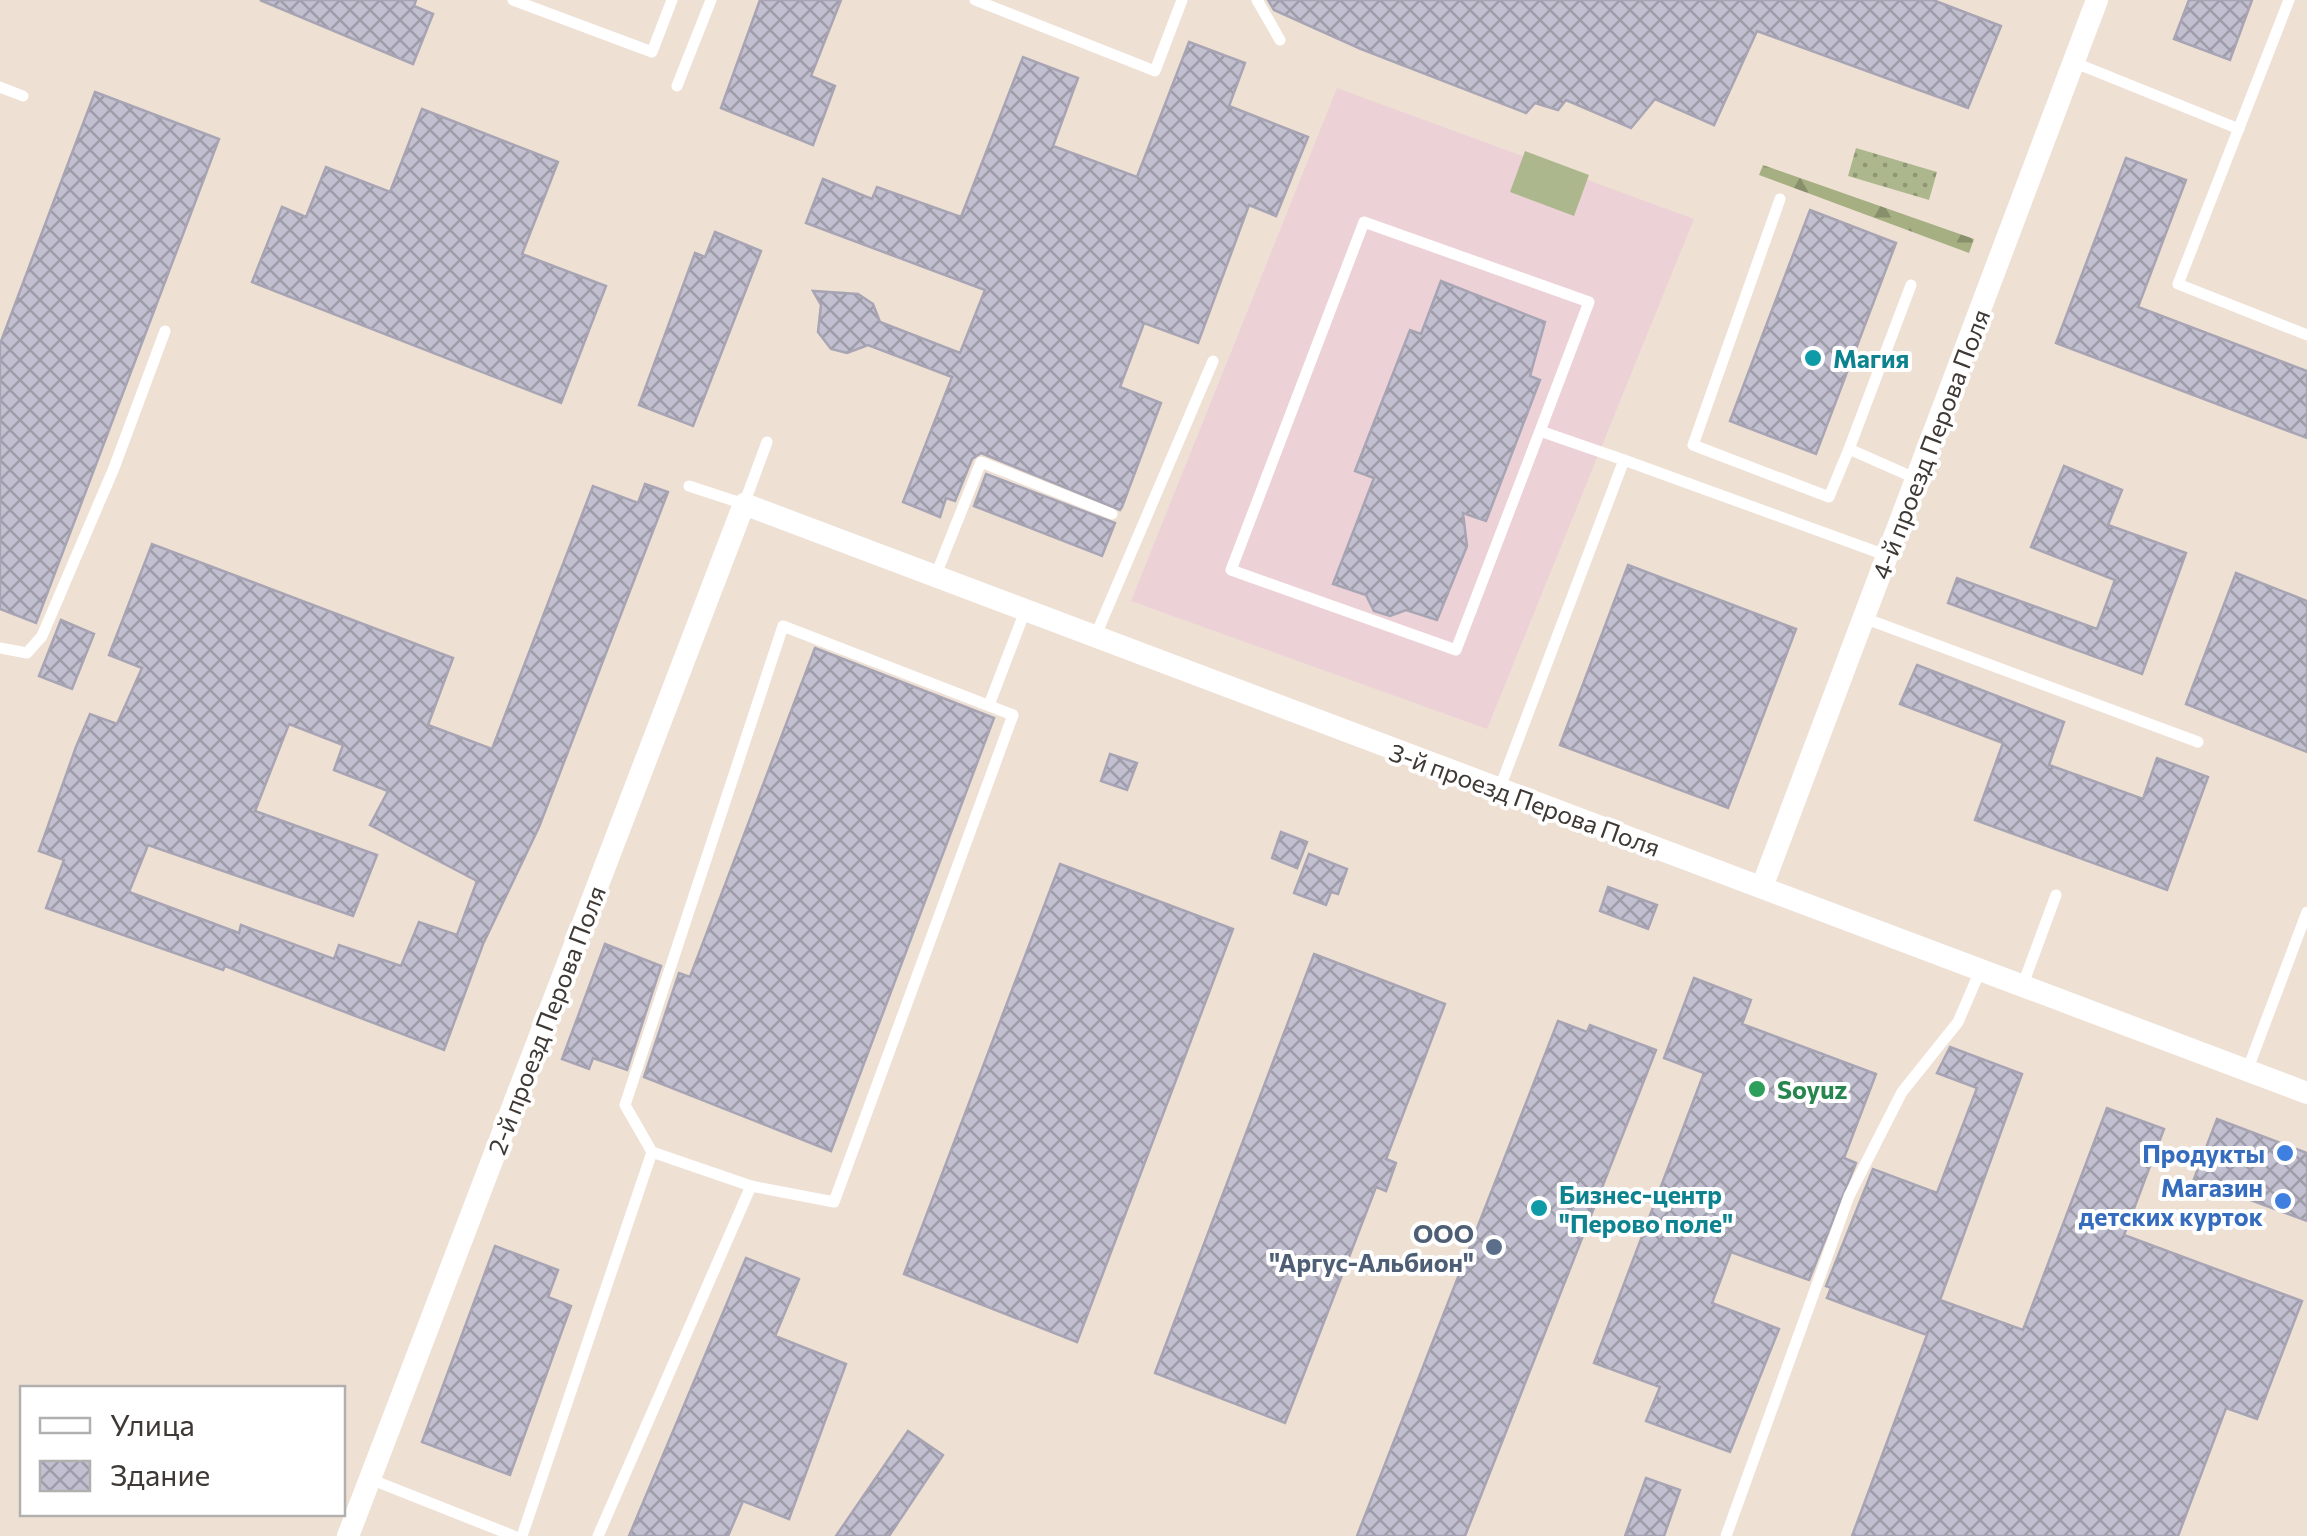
<svg xmlns="http://www.w3.org/2000/svg" width="2307" height="1536" font-family="Commissioner,sans-serif">
<style>
.commercial{fill:#ecd2d7}
.grass{fill:url(#grass-dots)}
.forest{fill:url(#forest-firs)}
.pitch{fill:#adb78d}
.building{fill:url(#building-cross-hatch);stroke:#a7a4b4;stroke-width:2.5;fill-rule:evenodd}
.lines{fill:none;stroke-linecap:round;stroke-linejoin:round}
.lane{stroke:#fff;stroke-width:11}
.street{stroke:#fff;stroke-width:22}
.culture-dot{fill:#0f9aa8;stroke:#fff;stroke-width:4}
.leisure-dot{fill:#2e9e5b;stroke:#fff;stroke-width:4}
.shop-dot{fill:#3f7fe0;stroke:#fff;stroke-width:4}
.service-dot{fill:#5c6f8a;stroke:#fff;stroke-width:4}
.labels{text-anchor:middle;dominant-baseline:central;stroke-width:8;stroke-linejoin:round;paint-order:stroke}
.culture-label{font-size:25px;font-weight:bold;fill:#0d838f;stroke:#fff;text-anchor:start}
.street-label{font-size:25px;fill:#3f3935;stroke:#fff}
.leisure-label{font-size:25px;font-weight:bold;fill:#27864d;stroke:#fff;text-anchor:start}
.shop-label{font-size:25px;font-weight:bold;fill:#366cbe;stroke:#fff;text-anchor:end}
.service-label{font-size:25px;font-weight:bold;fill:#4e5e75;stroke:#fff;text-anchor:end}
</style>
<defs>
<pattern id="grass-dots" width="8" height="8" patternUnits="userSpaceOnUse" patternTransform="scale(2.5)"><rect width="8" height="8" fill="#adb78d"/><path d="M2 2h.1M6 6h.1" fill="none" stroke="#8e9674" stroke-width="1.8" stroke-linecap="round"/></pattern>
<pattern id="forest-firs" width="22" height="20" patternUnits="userSpaceOnUse" patternTransform="scale(2.5)"><rect width="22" height="20" fill="#a5af82"/><path d="M5 1l3.5 6h-7zM16 11l3.5 6h-7z" fill="#888f6b"/></pattern>
<pattern id="building-cross-hatch" width="8" height="8" patternUnits="userSpaceOnUse" patternTransform="scale(2.5)"><rect width="8" height="8" fill="#c2bfd0"/><path d="M0 0l8 8M0 8l8-8" fill="none" stroke="#9f9caa"/></pattern>
</defs>
<rect width="100%" height="100%" fill="#efe0d4"/>
<path class="commercial" d="M 1337,88 L 1694,219 L 1487,729 L 1131,601 Z"/>
<path class="grass" d="M 1856,148 L 1937,172 L 1929,200 L 1848,176 Z"/>
<path class="forest" d="M 1763,165 L 1974,239 L 1969,253 L 1759,175 Z"/>
<path class="pitch" d="M 1525,151 L 1589,175 L 1574,216 L 1510,192 Z"/>
<g class="building">
<path d="M 260,0 L 416,0 L 414,6 L 433,14 L 413,64 Z"/>
<path d="M 760,0 L 841,0 L 811,76 L 835,86 L 813,145 L 721,108 Z"/>
<path d="M 1268,0 L 1933,0 L 2001,26 L 1968,108 L 1757,31 L 1714,125 L 1655,99 L 1631,128 L 1566,100 L 1558,110 L 1535,103 L 1526,113 L 1361,49 L 1274,10 Z"/>
<path d="M 2189,0 L 2252,0 L 2230,60 L 2174,39 Z"/>
<path d="M 1189,42 L 1245,63 L 1229,106 L 1308,137 L 1276,216 L 1249,205 L 1198,343 L 1144,323 L 1120,387 L 1161,403 L 1122,507 L 1120,510 L 981,453 L 972,459 L 955,501 L 946,498 L 940,517 L 903,502 L 952,377 L 868,345 L 847,353 L 831,349 L 818,332 L 821,305 L 813,291 L 858,294 L 873,304 L 880,322 L 960,353 L 985,290 L 806,223 L 823,179 L 872,199 L 877,187 L 961,217 L 1023,57 L 1078,78 L 1053,146 L 1137,177 Z"/>
<path d="M 95,92 L 219,139 L 36,623 L 0,609 L 0,344 Z"/>
<path d="M 422,109 L 558,162 L 522,254 L 606,286 L 561,403 L 252,282 L 282,207 L 306,217 L 326,167 L 390,192 Z"/>
<path d="M 2126,158 L 2186,180 L 2138,307 L 2307,371 L 2307,438 L 2056,343 Z"/>
<path d="M 1810,210 L 1896,243 L 1816,454 L 1730,421 Z"/>
<path d="M 715,232 L 761,251 L 693,426 L 639,405 L 695,253 L 705,257 Z"/>
<path d="M 1441,281 L 1545,322 L 1530,376 L 1540,380 L 1486,521 L 1463,513 L 1467,546 L 1437,620 L 1406,610 L 1390,616 L 1374,611 L 1366,595 L 1333,584 L 1374,478 L 1355,471 L 1410,330 L 1421,334 Z"/>
<path d="M 2064,466 L 2122,490 L 2108,525 L 2186,553 L 2142,674 L 1948,603 L 1957,578 L 2097,629 L 2115,580 L 2031,547 Z"/>
<path d="M 986,474 L 1115,523 L 1102,556 L 974,506 Z"/>
<path d="M 645,484 L 668,492 L 539,827 L 483,944 L 444,1050 L 225,966 L 223,970 L 46,908 L 64,860 L 39,851 L 76,747 L 90,714 L 117,724 L 142,668 L 109,655 L 152,544 L 453,658 L 428,725 L 492,749 L 593,486 L 638,503 ZM 289,724 L 343,745 L 334,770 L 388,791 L 370,825 L 477,881 L 457,935 L 419,922 L 401,966 L 339,945 L 334,959 L 241,925 L 239,933 L 129,892 L 148,845 L 353,916 L 377,855 L 255,811 Z"/>
<path d="M 1628,565 L 1796,629 L 1728,808 L 1560,745 Z"/>
<path d="M 2236,573 L 2307,601 L 2307,752 L 2186,704 Z"/>
<path d="M 61,620 L 94,634 L 72,689 L 39,676 Z"/>
<path d="M 815,648 L 994,718 L 831,1151 L 644,1077 L 679,973 L 690,977 Z"/>
<path d="M 1917,665 L 2064,722 L 2049,765 L 2143,799 L 2157,758 L 2208,777 L 2167,890 L 1975,820 L 2003,743 L 1900,704 Z"/>
<path d="M 1110,754 L 1137,763 L 1127,790 L 1101,781 Z"/>
<path d="M 1281,832 L 1307,842 L 1297,868 L 1272,858 Z"/>
<path d="M 1309,854 L 1347,869 L 1338,894 L 1331,892 L 1326,905 L 1294,893 Z"/>
<path d="M 1060,864 L 1233,929 L 1077,1342 L 904,1274 Z"/>
<path d="M 1608,887 L 1657,905 L 1648,929 L 1600,911 Z"/>
<path d="M 605,944 L 661,966 L 627,1070 L 593,1058 L 589,1069 L 562,1059 Z"/>
<path d="M 1314,954 L 1445,1004 L 1386,1159 L 1396,1163 L 1386,1191 L 1376,1187 L 1285,1423 L 1155,1373 Z"/>
<path d="M 1694,978 L 1751,1000 L 1742,1024 L 1876,1074 L 1844,1158 L 1856,1163 L 1809,1280 L 1731,1252 L 1712,1303 L 1779,1329 L 1730,1452 L 1646,1421 L 1660,1387 L 1594,1363 L 1704,1073 L 1664,1058 Z"/>
<path d="M 1558,1021 L 1587,1032 L 1590,1025 L 1656,1050 L 1465,1536 L 1357,1536 Z"/>
<path d="M 1950,1047 L 2022,1074 L 1940,1300 L 2023,1330 L 2107,1108 L 2164,1129 L 2124,1235 L 2302,1301 L 2257,1419 L 2226,1408 L 2178,1536 L 1852,1536 L 1927,1335 L 1827,1298 L 1831,1288 L 1826,1286 L 1873,1169 L 1937,1193 L 1977,1088 L 1937,1073 Z"/>
<path d="M 2217,1119 L 2307,1153 L 2307,1221 L 2194,1179 Z"/>
<path d="M 495,1246 L 558,1270 L 548,1297 L 571,1306 L 510,1475 L 422,1442 Z"/>
<path d="M 746,1258 L 799,1279 L 775,1336 L 846,1364 L 789,1519 L 743,1501 L 728,1536 L 629,1536 Z"/>
<path d="M 908,1431 L 943,1455 L 889,1536 L 836,1536 Z"/>
<path d="M 1646,1478 L 1680,1490 L 1664,1536 L 1625,1536 Z"/>
</g>
<g class="lines">
<g class="lane">
<path d="M 513,0 L 652,52 L 672,0"/>
<path d="M 975,0 L 1155,71 L 1182,0"/>
<path d="M 1257,0 L 1280,40"/>
<path d="M 2289,0 L 2178,284 L 2307,335"/>
<path d="M 2073,62 L 2239,129"/>
<path d="M 677,86 L 711,0"/>
<path d="M 0,87 L 23,96"/>
<path d="M 1780,199 L 1693,445 L 1829,497 L 1849,449"/>
<path d="M 1911,285 L 1849,449 L 1917,479"/>
<path d="M 1540,431 L 1456,650 L 1231,570 L 1364,222 L 1589,302 L 1540,431 L 1624,460"/>
<path d="M 689,486 L 744,504 L 767,442"/>
<path d="M 935,577 L 981,462 L 1112,514"/>
<path d="M 1864,618 L 2198,742"/>
<path d="M 1095,637 L 1213,361"/>
<path d="M 0,648 L 27,653 L 42,636 L 114,468 L 165,331"/>
<path d="M 989,705 L 1025,611"/>
<path d="M 1499,790 L 1624,460 L 1888,556"/>
<path d="M 2022,987 L 2056,895"/>
<path d="M 2247,1071 L 2307,912"/>
<path d="M 652,1152 L 625,1105 L 783,626 L 1013,715 L 834,1202 L 751,1186"/>
<path d="M 370,1479 L 514,1536"/>
<path d="M 522,1536 L 652,1152 L 751,1186 L 598,1536"/>
<path d="M 1726,1536 L 1849,1196 L 1902,1092 L 1958,1022 L 1980,971"/>
</g>
<g class="street">
<path d="M 1762,887 L 2097,0"/>
<path d="M 348,1536 L 744,504 L 2307,1093"/>
</g>
</g>
<g class="culture-dot">
<circle cx="1813" cy="358" r="10"/>
<circle cx="1539" cy="1208" r="10"/>
</g>
<circle class="leisure-dot" cx="1757" cy="1089" r="10"/>
<g class="shop-dot">
<circle cx="2285" cy="1153" r="10"/>
<circle cx="2283" cy="1201" r="10"/>
</g>
<circle class="service-dot" cx="1494" cy="1247" r="10"/>
<g class="labels">
<g class="culture-label">
<text x="1833" y="358">Магия</text>
<text x="1559" y="1194">Бизнес-центр<tspan x="1559" dy="29">"Перово поле"</tspan></text>
</g>
<g class="street-label">
<text transform="translate(1930 444) rotate(-69)">4-й проезд Перова Поля</text>
<text transform="translate(1525 799) rotate(20)">3-й проезд Перова Поля</text>
<text transform="translate(546 1020) rotate(-69)">2-й проезд Перова Поля</text>
</g>
<g class="leisure-label">
<text x="1777" y="1089">Soyuz</text>
</g>
<g class="shop-label">
<text x="2265" y="1153">Продукты</text>
<text x="2263" y="1187">Магазин<tspan x="2263" dy="29">детских курток</tspan></text>
</g>
<g class="service-label">
<text x="1474" y="1233">ООО<tspan x="1474" dy="29">"Аргус-Альбион"</tspan></text>
</g>
</g>
<rect x="20" y="1386" width="325" height="130" fill="#ffffff" stroke="#b2b0ae" stroke-width="2.5"/>
<rect x="40" y="1418" width="50" height="15" fill="#ffffff" stroke="#b2b0ae" stroke-width="2.5"/>
<text x="110" y="1436" font-size="30" fill="#3f3935">Улица</text>
<rect x="40" y="1461" width="50" height="30" fill="url(#building-cross-hatch)" stroke="#b2b0ae" stroke-width="2.5"/>
<text x="110" y="1486" font-size="30" fill="#3f3935">Здание</text>
</svg>
